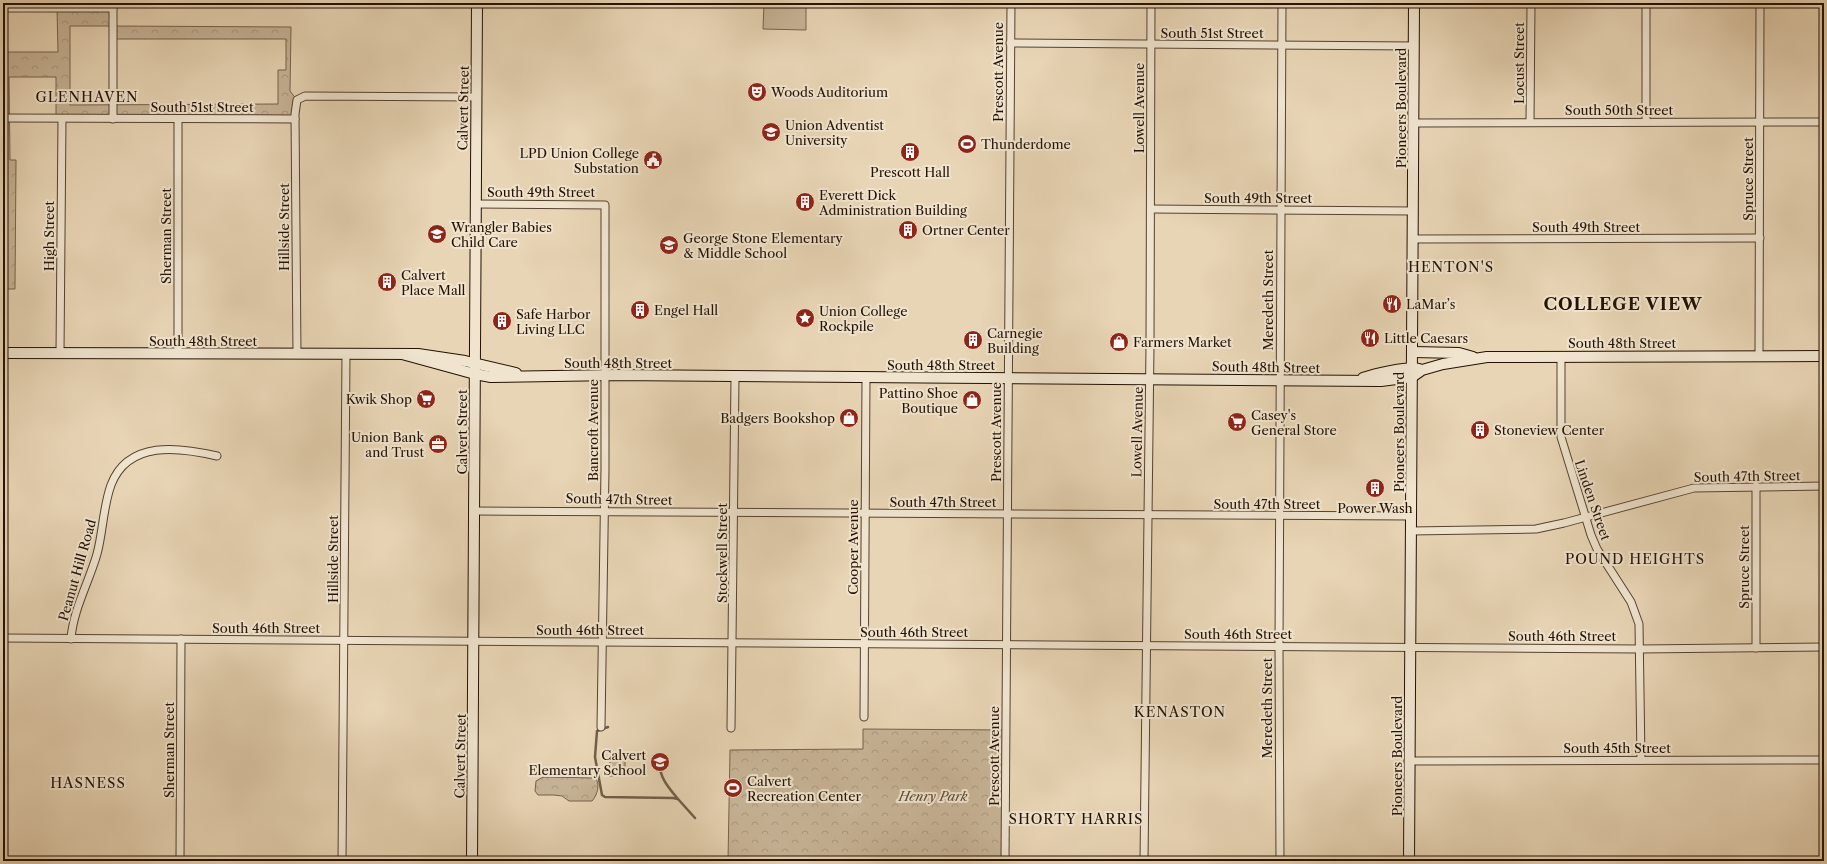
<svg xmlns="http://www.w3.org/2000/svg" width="1827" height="864" font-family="'Libre Caslon Text',serif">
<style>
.green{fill:#c7b497;stroke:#76624c}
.forest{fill:url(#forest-crowns);stroke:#76624c;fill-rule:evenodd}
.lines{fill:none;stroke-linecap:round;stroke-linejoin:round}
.stream{stroke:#715e49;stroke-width:2.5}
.street-casing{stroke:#55422f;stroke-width:9}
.secondary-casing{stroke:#241102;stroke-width:12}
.street{stroke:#f0e4cf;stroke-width:7}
.secondary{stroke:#f0e4cf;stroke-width:10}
.labels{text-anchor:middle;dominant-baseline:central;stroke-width:4;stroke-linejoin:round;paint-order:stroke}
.street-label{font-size:13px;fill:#241102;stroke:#f0e4cf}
.poi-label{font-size:13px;fill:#241102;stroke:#f0e4cf;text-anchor:start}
.park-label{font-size:13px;font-style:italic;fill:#5d4a36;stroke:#f0e4cf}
.neighbourhood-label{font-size:14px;letter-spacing:1px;fill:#241102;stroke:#f0e4cf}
.district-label{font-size:17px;font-weight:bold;letter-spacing:1px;fill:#241102;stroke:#f0e4cf}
</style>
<defs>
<pattern id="forest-crowns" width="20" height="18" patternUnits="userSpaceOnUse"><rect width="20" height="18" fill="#c7b497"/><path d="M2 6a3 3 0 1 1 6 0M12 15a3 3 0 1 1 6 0" fill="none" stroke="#ab9a80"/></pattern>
</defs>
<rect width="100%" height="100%" fill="#e8d5b5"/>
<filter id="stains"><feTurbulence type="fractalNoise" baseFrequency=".005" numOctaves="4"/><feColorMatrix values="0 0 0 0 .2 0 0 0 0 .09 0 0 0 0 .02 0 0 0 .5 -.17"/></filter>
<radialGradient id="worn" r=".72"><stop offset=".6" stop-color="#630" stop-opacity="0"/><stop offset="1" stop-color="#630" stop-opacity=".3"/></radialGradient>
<path class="green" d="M 764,3 L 806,3 L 806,30 L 763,29 Z"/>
<g class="forest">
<path d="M 57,8 L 113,8 L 113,26 L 291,27 L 290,91 L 297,100 L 295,119 L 56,119 L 56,77 L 9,77 L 10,160 L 16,160 L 15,289 L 3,289 L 3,52 L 58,52 ZM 70,26 L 113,26 L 113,39 L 286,39 L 286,70 L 278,70 L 278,104 L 70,105 Z"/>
<path d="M 863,729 L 1006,730 L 1005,861 L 728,861 L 730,750 L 863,749 Z"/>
<rect x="610" y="756" width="15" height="20"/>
<path d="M 543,777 L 595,778 C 601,783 597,796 592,801 L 569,801 L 562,796 L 554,795 L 538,795 L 535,791 L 536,781 Z"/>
</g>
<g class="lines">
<g class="stream">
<path d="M 608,727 L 597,731 L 595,757 L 602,795 L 605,797 L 673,798 L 678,799 L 695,818"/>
<path d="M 659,760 C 659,777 668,787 678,799"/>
</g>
<g class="street-casing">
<g id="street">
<path d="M 3,8 L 113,8"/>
<path d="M 1010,43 L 1414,46"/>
<path d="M 3,118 L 295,119"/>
<path d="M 113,119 L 113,3"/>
<path d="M 1530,122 L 1531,3"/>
<path d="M 1646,122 L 1646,3"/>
<path d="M 1414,123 L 1824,122"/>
<path d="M 476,204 L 605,205 L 605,469 L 601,727"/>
<path d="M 1151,209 L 1413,211"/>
<path d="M 1413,239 L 1760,238"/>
<path d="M 60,353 L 62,119"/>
<path d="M 178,354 L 178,119"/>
<path d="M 297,354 L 295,114 L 297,100 L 305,96 L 476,97"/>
<path d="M 1561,356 L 1561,437 L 1591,535 L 1597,549 L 1631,602 L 1639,624 L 1641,760"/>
<path d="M 1759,356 L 1760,3"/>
<path d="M 1756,486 L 1756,648"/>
<path d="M 475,511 L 1412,516"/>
<path d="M 1411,531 L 1536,529 L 1564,523 L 1694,488 L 1824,486"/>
<path d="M 3,638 L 1640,649 L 1824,647"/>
<path d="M 71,639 C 73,610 89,582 97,554 C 103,532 103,507 111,485 C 128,440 179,447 217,456"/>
<path d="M 864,717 L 866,378"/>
<path d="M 731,728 L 735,377"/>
<path d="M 1410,761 L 1824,760"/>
<path d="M 180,861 L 181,639"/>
<path d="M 342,861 L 346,354"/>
<path d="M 1005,861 L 1011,3"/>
<path d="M 1144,861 L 1150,345 L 1151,3"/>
<path d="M 1280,861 L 1279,647 L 1282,3"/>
</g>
</g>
<g class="secondary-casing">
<g id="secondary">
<path d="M 1413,352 L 1459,353 L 1473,357"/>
<path d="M 3,353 L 418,354 L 465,361 L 516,373"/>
<path d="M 402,354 L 475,374 L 491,377 L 616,375 L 1381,381 L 1412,377 L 1422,370 L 1443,364 L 1487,357 L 1824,356"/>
<path d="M 1363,378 C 1374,374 1408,366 1419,369"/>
<path d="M 472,861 L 477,3"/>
<path d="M 1409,861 L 1414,3"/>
</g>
</g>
<use href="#street" class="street"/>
<use href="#secondary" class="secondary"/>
</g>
<defs>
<g id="theatre-disc" transform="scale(1)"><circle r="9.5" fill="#8f2418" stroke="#f0e4cf"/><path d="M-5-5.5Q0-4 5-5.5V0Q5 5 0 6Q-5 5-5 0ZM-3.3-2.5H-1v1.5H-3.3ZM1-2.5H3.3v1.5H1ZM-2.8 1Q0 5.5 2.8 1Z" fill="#fff"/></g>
<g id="university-disc" transform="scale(1)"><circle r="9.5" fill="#8f2418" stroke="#f0e4cf"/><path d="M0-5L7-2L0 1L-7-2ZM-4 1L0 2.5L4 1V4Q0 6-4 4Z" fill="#fff"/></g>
<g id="stadium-disc" transform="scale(1)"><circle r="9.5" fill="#8f2418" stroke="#f0e4cf"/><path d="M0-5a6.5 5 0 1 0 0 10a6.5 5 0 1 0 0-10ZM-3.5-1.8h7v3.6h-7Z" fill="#fff"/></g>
<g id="building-disc" transform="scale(1)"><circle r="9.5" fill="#8f2418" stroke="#f0e4cf"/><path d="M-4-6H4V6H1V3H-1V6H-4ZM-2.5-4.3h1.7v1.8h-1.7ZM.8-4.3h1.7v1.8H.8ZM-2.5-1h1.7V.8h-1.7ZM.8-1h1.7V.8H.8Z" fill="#fff"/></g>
<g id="civic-disc" transform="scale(1)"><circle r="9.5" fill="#8f2418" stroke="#f0e4cf"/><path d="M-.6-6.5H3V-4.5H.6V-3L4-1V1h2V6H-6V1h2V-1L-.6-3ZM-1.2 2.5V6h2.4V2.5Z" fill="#fff"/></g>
<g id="school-disc" transform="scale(1)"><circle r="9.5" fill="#8f2418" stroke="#f0e4cf"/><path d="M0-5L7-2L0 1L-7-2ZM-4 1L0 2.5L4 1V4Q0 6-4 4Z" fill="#fff"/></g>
<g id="restaurant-disc" transform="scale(1)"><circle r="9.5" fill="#8f2418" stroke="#f0e4cf"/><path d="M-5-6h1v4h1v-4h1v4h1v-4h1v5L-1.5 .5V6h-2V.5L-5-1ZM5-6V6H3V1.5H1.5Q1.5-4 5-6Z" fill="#fff"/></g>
<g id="sight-disc" transform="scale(1)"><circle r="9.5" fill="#8f2418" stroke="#f0e4cf"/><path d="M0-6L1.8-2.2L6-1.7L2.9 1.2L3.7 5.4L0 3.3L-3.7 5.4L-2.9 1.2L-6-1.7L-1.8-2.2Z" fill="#fff"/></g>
<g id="shop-disc" transform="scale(1)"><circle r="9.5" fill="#8f2418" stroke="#f0e4cf"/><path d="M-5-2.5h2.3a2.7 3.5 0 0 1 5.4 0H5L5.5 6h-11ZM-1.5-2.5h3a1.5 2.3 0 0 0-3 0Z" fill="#fff"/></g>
<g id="supermarket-disc" transform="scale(1)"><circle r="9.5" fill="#8f2418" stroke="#f0e4cf"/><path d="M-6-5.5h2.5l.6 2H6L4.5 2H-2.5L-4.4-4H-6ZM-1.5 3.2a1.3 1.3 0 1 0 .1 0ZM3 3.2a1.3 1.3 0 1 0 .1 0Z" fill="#fff"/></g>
<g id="office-disc" transform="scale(1)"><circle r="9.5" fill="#8f2418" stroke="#f0e4cf"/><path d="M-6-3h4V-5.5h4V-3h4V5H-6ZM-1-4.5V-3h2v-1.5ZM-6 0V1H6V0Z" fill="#fff"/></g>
</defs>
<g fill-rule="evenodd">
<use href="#theatre-disc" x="757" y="92"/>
<use href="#university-disc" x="771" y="132"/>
<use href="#stadium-disc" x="967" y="144"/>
<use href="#building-disc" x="910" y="152"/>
<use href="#civic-disc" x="653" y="160"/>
<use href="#building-disc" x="805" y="202"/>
<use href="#building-disc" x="908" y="230"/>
<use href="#school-disc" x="437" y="234"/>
<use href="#school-disc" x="669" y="245"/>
<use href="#building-disc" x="387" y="282"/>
<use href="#restaurant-disc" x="1392" y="304"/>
<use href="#building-disc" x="640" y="310"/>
<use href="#sight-disc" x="805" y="318"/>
<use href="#building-disc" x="502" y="321"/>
<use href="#restaurant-disc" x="1370" y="338"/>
<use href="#building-disc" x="973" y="340"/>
<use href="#shop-disc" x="1119" y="342"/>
<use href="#supermarket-disc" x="426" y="399"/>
<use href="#shop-disc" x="972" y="400"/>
<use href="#shop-disc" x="849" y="418"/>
<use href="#supermarket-disc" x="1237" y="422"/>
<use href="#building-disc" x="1480" y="430"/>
<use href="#office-disc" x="438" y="444"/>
<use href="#building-disc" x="1375" y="488"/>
<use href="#school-disc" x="660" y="762"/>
<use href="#stadium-disc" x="733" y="788"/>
</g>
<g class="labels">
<g class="street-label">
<text x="1212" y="33">South 51st Street</text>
<text transform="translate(1519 63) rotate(-90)">Locust Street</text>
<text transform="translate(998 72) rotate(-90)">Prescott Avenue</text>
<text x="202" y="107">South 51st Street</text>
<text transform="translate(463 108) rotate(-89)">Calvert Street</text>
<text transform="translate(1139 108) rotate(-90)">Lowell Avenue</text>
<text transform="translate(1401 108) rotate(-90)">Pioneers Boulevard</text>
<text x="1619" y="110">South 50th Street</text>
<text transform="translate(1748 179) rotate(-90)">Spruce Street</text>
<text x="541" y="192">South 49th Street</text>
<text x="1258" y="198">South 49th Street</text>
<text transform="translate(284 227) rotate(-90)">Hillside Street</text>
<text x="1586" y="227">South 49th Street</text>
<text transform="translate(49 236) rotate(-90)">High Street</text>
<text transform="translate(166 236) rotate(-90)">Sherman Street</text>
<text transform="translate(1268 300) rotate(-90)">Meredeth Street</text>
<text x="203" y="341">South 48th Street</text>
<text x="1622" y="343">South 48th Street</text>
<text x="618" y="363">South 48th Street</text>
<text x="941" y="365">South 48th Street</text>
<text transform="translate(1266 367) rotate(1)">South 48th Street</text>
<text transform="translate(593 430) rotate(-90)">Bancroft Avenue</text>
<text transform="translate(462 432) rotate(-90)">Calvert Street</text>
<text transform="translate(996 432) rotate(-90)">Prescott Avenue</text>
<text transform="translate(1137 432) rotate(-89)">Lowell Avenue</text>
<text transform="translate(1399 432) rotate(-90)">Pioneers Boulevard</text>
<text transform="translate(1747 476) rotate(-1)">South 47th Street</text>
<text transform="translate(619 499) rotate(1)">South 47th Street</text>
<text transform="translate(1593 500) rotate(71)">Linden Street</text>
<text x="943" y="502">South 47th Street</text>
<text x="1267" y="504">South 47th Street</text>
<text transform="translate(853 547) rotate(-90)">Cooper Avenue</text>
<text transform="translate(722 553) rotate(-90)">Stockwell Street</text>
<text transform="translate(333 559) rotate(-90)">Hillside Street</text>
<text transform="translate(1744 567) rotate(-90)">Spruce Street</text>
<text transform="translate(77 570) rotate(-74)">Peanut Hill Road</text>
<text x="266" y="628">South 46th Street</text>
<text x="590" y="630">South 46th Street</text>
<text x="914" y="632">South 46th Street</text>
<text x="1238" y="634">South 46th Street</text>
<text x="1562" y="636">South 46th Street</text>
<text transform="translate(1267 708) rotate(-90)">Meredeth Street</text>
<text x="1617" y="748">South 45th Street</text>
<text transform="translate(169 750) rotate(-90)">Sherman Street</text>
<text transform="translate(460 756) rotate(-89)">Calvert Street</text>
<text transform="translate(994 756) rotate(-90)">Prescott Avenue</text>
<text transform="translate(1397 756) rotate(-90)">Pioneers Boulevard</text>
</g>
<g class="poi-label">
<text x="771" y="92">Woods Auditorium</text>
<text x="785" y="125">Union Adventist<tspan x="785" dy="15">University</tspan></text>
<text x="981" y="144">Thunderdome</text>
<text x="639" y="153" text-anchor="end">LPD Union College<tspan x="639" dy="15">Substation</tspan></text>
<text x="910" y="172" text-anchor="middle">Prescott Hall</text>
<text x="819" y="195">Everett Dick<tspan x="819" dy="15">Administration Building</tspan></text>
<text x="451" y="227">Wrangler Babies<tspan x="451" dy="15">Child Care</tspan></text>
<text x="922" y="230">Ortner Center</text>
<text x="683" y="238">George Stone Elementary<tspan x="683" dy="15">&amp; Middle School</tspan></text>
<text x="401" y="275">Calvert<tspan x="401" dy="15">Place Mall</tspan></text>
<text x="1406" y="304">LaMar’s</text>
<text x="654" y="310">Engel Hall</text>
<text x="819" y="311">Union College<tspan x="819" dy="15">Rockpile</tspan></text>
<text x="516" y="314">Safe Harbor<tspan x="516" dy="15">Living LLC</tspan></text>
<text x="987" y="333">Carnegie<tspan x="987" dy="15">Building</tspan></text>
<text x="1384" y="338">Little Caesars</text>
<text x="1133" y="342">Farmers Market</text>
<text x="958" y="393" text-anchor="end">Pattino Shoe<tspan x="958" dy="15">Boutique</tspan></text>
<text x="412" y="399" text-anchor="end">Kwik Shop</text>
<text x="1251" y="415">Casey's<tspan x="1251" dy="15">General Store</tspan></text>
<text x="835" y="418" text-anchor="end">Badgers Bookshop</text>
<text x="1494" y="430">Stoneview Center</text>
<text x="424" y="437" text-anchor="end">Union Bank<tspan x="424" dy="15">and Trust</tspan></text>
<text x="1375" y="508" text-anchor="middle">Power Wash</text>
<text x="646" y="755" text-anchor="end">Calvert<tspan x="646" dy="15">Elementary School</tspan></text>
<text x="747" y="781">Calvert<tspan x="747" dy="15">Recreation Center</tspan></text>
</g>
<g class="park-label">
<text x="933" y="796">Henry Park</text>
</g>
<g class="neighbourhood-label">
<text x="87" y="97">GLENHAVEN</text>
<text x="1451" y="267">HENTON'S</text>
<text x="1635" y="559">POUND HEIGHTS</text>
<text x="1180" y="712">KENASTON</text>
<text x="88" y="783">HASNESS</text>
<text x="1076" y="819">SHORTY HARRIS</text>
</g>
<g class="district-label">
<text x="1623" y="304">COLLEGE VIEW</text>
</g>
</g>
<rect width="1827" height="864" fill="none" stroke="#e8d5b5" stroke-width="16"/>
<rect x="4" y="4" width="1819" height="856" fill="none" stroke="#241102" stroke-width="2"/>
<rect x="8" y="8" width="1811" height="848" fill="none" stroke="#241102"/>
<rect width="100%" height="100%" filter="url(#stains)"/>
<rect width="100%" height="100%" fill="url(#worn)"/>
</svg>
